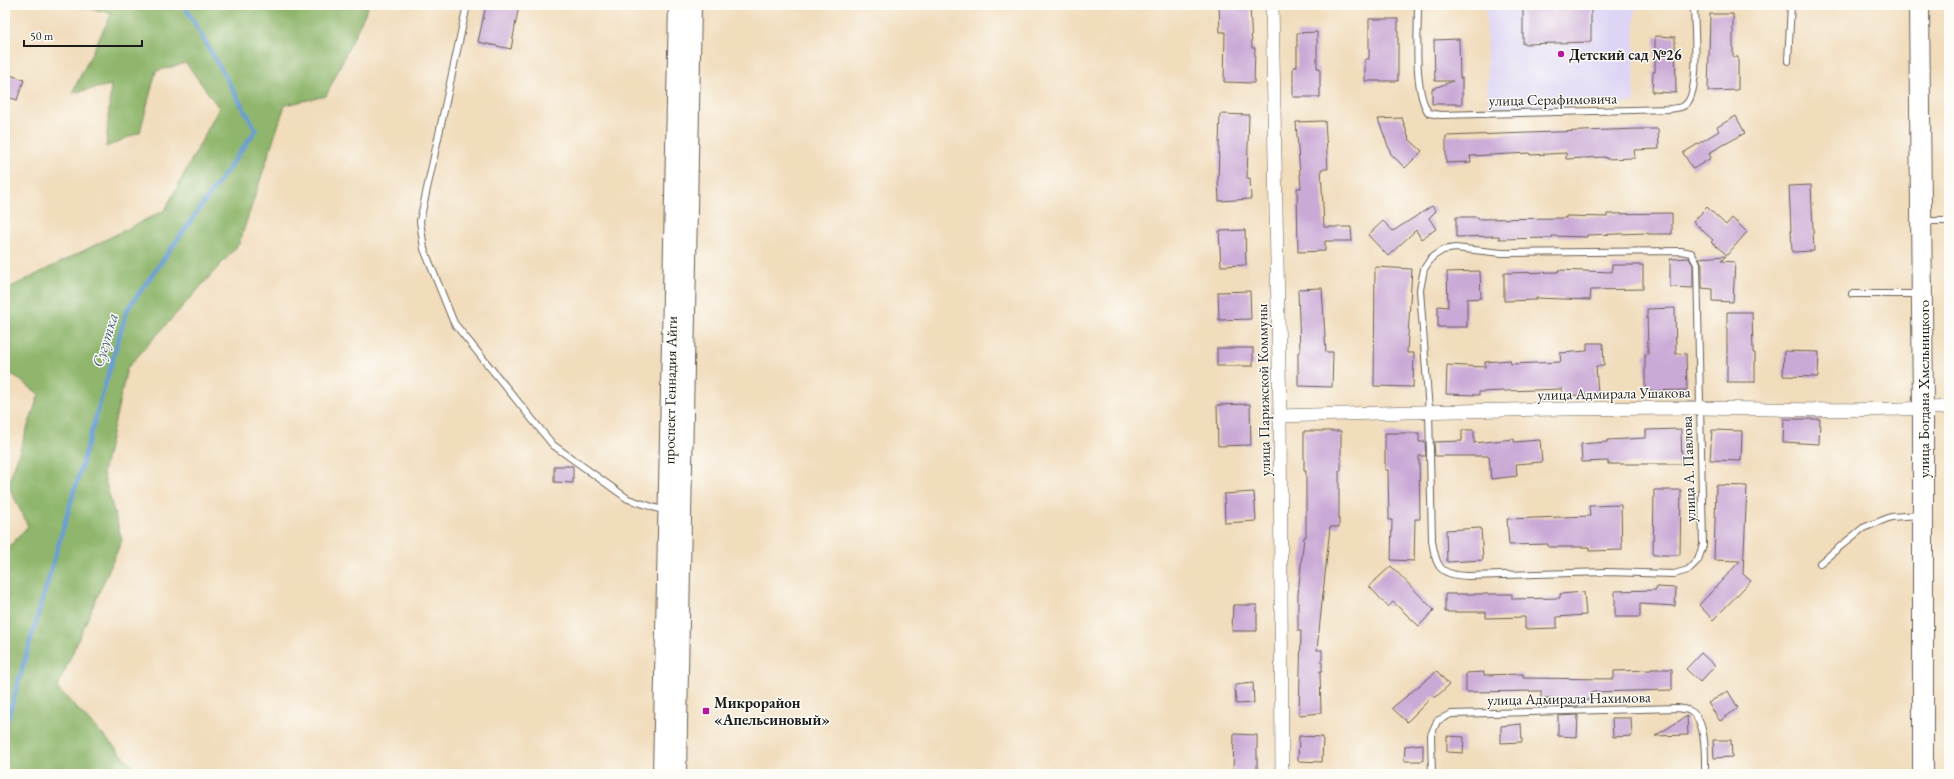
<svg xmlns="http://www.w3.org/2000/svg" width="1954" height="779" font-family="'EB Garamond',serif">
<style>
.built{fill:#ded5f5}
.forest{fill:#8fb66c;stroke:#566944}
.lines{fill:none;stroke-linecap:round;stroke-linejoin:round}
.stream{stroke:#699ed5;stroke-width:4.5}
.building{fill:#caa9d6}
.lane-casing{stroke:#675f54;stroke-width:8}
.street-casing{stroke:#675f54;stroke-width:14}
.secondary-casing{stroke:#675f54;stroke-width:20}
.primary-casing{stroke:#675f54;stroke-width:22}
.lane{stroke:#fff;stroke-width:6}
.street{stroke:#fff;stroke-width:13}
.secondary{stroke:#fff;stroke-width:18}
.primary{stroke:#fff;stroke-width:20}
.poi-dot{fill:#b5179e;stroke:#fdfcf7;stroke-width:1.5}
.labels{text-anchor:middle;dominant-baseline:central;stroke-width:3;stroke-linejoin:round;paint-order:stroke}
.poi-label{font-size:15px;font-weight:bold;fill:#1c1c1c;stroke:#fdfcf7;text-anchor:start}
.street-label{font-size:15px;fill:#1c1c1c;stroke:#fdfcf7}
.water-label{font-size:16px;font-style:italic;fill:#425d78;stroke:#fdfcf7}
</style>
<rect width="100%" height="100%" fill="#fdfcf7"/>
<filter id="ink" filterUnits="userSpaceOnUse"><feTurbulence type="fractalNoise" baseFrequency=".025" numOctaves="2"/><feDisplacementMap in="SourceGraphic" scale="8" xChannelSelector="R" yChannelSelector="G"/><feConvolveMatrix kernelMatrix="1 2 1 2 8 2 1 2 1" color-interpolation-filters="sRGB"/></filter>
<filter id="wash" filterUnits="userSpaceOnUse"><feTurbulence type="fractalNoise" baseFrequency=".012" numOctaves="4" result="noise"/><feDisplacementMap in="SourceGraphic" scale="16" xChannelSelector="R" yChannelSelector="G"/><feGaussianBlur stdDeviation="0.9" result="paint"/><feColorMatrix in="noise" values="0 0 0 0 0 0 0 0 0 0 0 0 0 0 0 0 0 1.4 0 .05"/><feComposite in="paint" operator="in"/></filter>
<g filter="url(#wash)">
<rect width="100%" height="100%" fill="#f1dcbb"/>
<path class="built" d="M 1486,5 L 1635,5 L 1634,103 L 1488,109 Z"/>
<path class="forest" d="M 72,5 L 369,5 L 326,96 L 285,105 L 239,244 L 127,368 L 103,473 L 122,540 L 57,688 L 133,766 L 132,774 L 5,774 L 5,552 L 28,526 L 8,485 L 39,394 L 5,369 L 5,290 L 165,210 L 219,108 L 186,63 L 156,71 L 140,132 L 106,147 L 111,85 L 72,93 L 112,13 Z"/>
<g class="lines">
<path class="stream" d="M 5,728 L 127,310 L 256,130 L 184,5"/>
</g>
<g id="blocks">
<g class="building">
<path d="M 486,5 L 519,5 L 511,49 L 478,42 Z"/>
<path d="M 1219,5 L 1250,5 L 1252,48 L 1255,48 L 1254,83 L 1224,82 L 1225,32 L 1220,32 Z"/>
<path d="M 1548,5 L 1591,5 L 1591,42 L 1523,44 L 1523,6 Z"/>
<path d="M 1710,14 L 1733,14 L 1733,57 L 1738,57 L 1738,90 L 1708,91 Z"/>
<path d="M 1369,19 L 1398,19 L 1398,81 L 1365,81 L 1365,59 L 1369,59 Z"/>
<path d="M 1317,32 L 1317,68 L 1320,68 L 1320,97 L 1293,97 L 1293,67 L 1297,67 L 1297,33 Z"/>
<path d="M 1655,36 L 1675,37 L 1676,93 L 1652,92 L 1653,72 L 1655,72 Z"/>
<path d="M 1459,39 L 1460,78 L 1462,78 L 1462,104 L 1432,104 L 1432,89 L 1453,81 L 1435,81 L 1434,40 Z"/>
<path d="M 5,73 L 24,80 L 17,100 L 5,96 Z"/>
<path d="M 1220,114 L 1249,115 L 1247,178 L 1250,178 L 1251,199 L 1219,201 L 1218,180 Z"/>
<path d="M 1736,116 L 1745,133 L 1709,153 L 1711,158 L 1693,169 L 1683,153 L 1719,131 L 1717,127 Z"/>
<path d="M 1402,118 L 1409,139 L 1422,151 L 1405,168 L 1391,154 L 1378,119 Z"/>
<path d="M 1325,121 L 1328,169 L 1321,169 L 1324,227 L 1351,227 L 1352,241 L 1325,241 L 1325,251 L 1298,252 L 1297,188 L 1301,188 L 1296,122 Z"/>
<path d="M 1638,129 L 1658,129 L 1659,149 L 1634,150 L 1635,158 L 1606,159 L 1606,157 L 1566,159 L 1566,153 L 1530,155 L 1530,153 L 1470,156 L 1471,162 L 1446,163 L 1446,136 Z"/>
<path d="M 1811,185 L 1814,251 L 1792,252 L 1789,186 Z"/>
<path d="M 1432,206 L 1436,211 L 1429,218 L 1436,229 L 1421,239 L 1416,230 L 1388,256 L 1368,235 L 1383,221 L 1393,231 Z"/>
<path d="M 1707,207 L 1726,225 L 1732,218 L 1747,232 L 1727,255 L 1711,242 L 1713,240 L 1693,222 Z"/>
<path d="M 1672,213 L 1672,234 L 1648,234 L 1648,233 L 1587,235 L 1587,237 L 1552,236 L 1552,238 L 1499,239 L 1499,236 L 1456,237 L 1456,217 L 1478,217 L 1478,219 L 1566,218 L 1566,216 L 1607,217 L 1607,214 Z"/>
<path d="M 1245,230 L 1246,265 L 1221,266 L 1219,231 Z"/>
<path d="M 1726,256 L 1721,261 L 1735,262 L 1733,302 L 1712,301 L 1712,289 L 1702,288 L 1702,264 L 1699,258 Z"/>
<path d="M 1689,258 L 1693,265 L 1693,288 L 1670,287 L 1670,259 Z"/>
<path d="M 1612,265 L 1643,265 L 1643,289 L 1591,290 L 1590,300 L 1536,298 L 1536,300 L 1504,301 L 1504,273 L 1558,272 L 1558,270 L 1612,272 Z"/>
<path d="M 1375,267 L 1412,269 L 1407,353 L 1414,353 L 1413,387 L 1374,386 Z"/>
<path d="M 1480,271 L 1481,298 L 1467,299 L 1467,327 L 1438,327 L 1438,306 L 1448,307 L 1447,272 Z"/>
<path d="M 1322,288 L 1326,352 L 1333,352 L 1332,387 L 1298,386 L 1298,352 L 1300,352 L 1298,289 Z"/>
<path d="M 1250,291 L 1251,319 L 1219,320 L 1218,292 Z"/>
<path d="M 1675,308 L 1676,354 L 1686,353 L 1687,390 L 1645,391 L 1645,354 L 1648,354 L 1647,309 Z"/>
<path d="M 1727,312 L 1752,312 L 1753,353 L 1755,353 L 1755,382 L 1727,382 Z"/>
<path d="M 1587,343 L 1603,343 L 1604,366 L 1596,366 L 1598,394 L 1562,396 L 1562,389 L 1479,392 L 1479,395 L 1446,394 L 1447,365 L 1485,367 L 1485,362 L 1510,360 L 1511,364 L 1561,362 L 1560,353 L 1587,351 Z"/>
<rect x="1217" y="348" width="36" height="18"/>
<path d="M 1784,351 L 1819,352 L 1818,377 L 1783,376 Z"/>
<path d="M 1250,404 L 1251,445 L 1218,446 L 1217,405 Z"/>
<path d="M 1784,419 L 1820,419 L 1819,444 L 1783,442 Z"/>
<path d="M 1681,429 L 1682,464 L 1608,464 L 1608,461 L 1582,462 L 1581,444 L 1607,442 L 1607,440 L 1646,438 L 1646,430 Z"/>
<path d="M 1462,430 L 1474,430 L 1474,443 L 1514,439 L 1514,442 L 1540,440 L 1542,462 L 1516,464 L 1517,476 L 1491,479 L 1489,456 L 1435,456 L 1434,442 L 1462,441 Z"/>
<path d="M 1712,430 L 1742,431 L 1741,461 L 1710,460 Z"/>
<path d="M 1304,431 L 1341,431 L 1341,471 L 1339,471 L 1339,527 L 1330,527 L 1317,650 L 1322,650 L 1322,671 L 1320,671 L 1321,713 L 1299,715 L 1301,631 L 1298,631 L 1298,594 L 1304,537 L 1306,537 L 1306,471 L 1304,471 Z"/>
<path d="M 1385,433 L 1419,433 L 1419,442 L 1425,442 L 1426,456 L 1419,456 L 1420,519 L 1415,519 L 1414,561 L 1391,560 L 1392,520 L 1389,520 L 1388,470 L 1385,470 Z"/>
<path d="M 554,466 L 573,466 L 573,483 L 554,482 Z"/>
<path d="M 1716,485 L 1747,486 L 1743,574 L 1751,581 L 1713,620 L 1699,605 L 1740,561 L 1714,560 Z"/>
<path d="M 1654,490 L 1681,490 L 1680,555 L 1653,555 Z"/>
<path d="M 1254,492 L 1256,521 L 1225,523 L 1224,494 Z"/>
<path d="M 1621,505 L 1622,550 L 1590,551 L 1590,547 L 1548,547 L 1548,544 L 1509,545 L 1507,519 L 1590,516 L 1589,506 Z"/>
<path d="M 1481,528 L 1483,560 L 1447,562 L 1446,530 Z"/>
<path d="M 1391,566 L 1434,610 L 1419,626 L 1393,602 L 1388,607 L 1369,586 Z"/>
<path d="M 1656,587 L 1676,588 L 1675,606 L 1640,604 L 1640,617 L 1615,617 L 1615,591 L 1656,590 Z"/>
<path d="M 1584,592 L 1586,615 L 1557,617 L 1557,628 L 1525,629 L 1525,617 L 1486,618 L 1486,612 L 1445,612 L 1445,594 L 1512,594 L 1512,599 L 1560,598 L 1560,594 Z"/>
<path d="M 1233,605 L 1257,605 L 1257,631 L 1232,631 Z"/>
<path d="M 1701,653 L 1715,666 L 1700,682 L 1686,669 Z"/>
<path d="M 1651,669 L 1672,669 L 1672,690 L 1592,692 L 1592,700 L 1578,700 L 1578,706 L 1558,707 L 1558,699 L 1541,699 L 1541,691 L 1466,692 L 1466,673 L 1484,672 L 1484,675 L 1523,674 L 1523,678 L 1614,679 L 1614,671 L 1651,670 Z"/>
<path d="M 1437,671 L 1449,685 L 1435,698 L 1433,696 L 1407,722 L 1392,708 Z"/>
<path d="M 1253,683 L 1254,703 L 1236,704 L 1235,685 Z"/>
<path d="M 1728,691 L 1738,708 L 1720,721 L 1708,703 Z"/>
<path d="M 1578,715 L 1577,737 L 1558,736 L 1558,716 Z"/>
<path d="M 1687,716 L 1688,735 L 1655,736 Z"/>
<path d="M 1612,718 L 1631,718 L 1632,736 L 1613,737 Z"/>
<path d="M 1521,724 L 1522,742 L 1501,743 L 1501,726 Z"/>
<path d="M 1234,734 L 1257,735 L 1257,774 L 1233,774 Z"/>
<path d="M 1299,736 L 1323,737 L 1322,762 L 1298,761 Z"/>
<path d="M 1447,736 L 1464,737 L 1463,753 L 1447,752 Z"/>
<path d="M 1713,740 L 1731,740 L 1732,757 L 1714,758 Z"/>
<path d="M 1423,744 L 1423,761 L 1404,761 L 1405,746 Z"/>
</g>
</g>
</g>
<g filter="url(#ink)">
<use href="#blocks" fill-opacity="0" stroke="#675f54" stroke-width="1"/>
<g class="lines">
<g class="lane-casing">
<g id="lane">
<path d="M 467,5 L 420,221 L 424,249 L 454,323 L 553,445 L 628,499 L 665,511"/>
<path d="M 1418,5 C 1418,32 1413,93 1429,113 L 1440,115 L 1670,109 C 1675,108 1682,108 1685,105 C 1701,94 1694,25 1694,5"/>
<path d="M 1788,61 L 1791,5"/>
<path d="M 1925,221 L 1949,221"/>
<path d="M 1455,248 L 1502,253 L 1681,251 L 1691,253 L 1697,264 L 1703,545 L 1698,560 L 1688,570 L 1674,574 L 1607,572 L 1468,576 C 1440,575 1436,568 1432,540 L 1429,411 L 1420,290 L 1424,269 L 1432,257 L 1443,250 Z"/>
<path d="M 1852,294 L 1918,294"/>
<path d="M 1820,563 L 1863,528 L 1891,517 L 1920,515"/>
<path d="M 1432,774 L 1431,735 L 1437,721 L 1451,714 L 1678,708 C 1681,709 1687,709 1690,711 C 1707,719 1705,758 1705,774"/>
</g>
</g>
<g class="street-casing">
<g id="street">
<path d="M 1272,5 L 1280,416 L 1282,774"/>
<path d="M 1280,416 C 1420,411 1560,408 1700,408 C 1783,409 1866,412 1949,407"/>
</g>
</g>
<g class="secondary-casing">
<g id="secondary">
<path d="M 662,774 L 678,5"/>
<path d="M 677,774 L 692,5"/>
</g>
</g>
<g class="primary-casing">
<path id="primary" d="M 1919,5 L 1923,408 L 1923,774"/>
</g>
<use href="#lane" class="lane"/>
<use href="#street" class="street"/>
<use href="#secondary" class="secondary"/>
<use href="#primary" class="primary"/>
</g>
</g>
<g class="poi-dot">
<circle cx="1561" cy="54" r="4"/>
<rect x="702" y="707" width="8" height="8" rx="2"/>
</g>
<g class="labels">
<g class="poi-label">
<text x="1569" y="54">Детский сад №26</text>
<text x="714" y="702">Микрорайон<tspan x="714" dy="17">«Апельсиновый»</tspan></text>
</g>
<g class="street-label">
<text transform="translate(1553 99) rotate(-1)">улица Серафимовича</text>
<text transform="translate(1923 389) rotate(-90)">улица Богдана Хмельницкого</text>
<text transform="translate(670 390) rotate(-89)">проспект Геннадия Айги</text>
<text transform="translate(1263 390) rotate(-91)">улица Парижской Коммуны</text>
<text transform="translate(1614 393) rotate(-1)">улица Адмирала Ушакова</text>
<text transform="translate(1688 469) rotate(-92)">улица А. Павлова</text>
<text transform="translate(1569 698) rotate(-1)">улица Адмирала Нахимова</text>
</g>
<g class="water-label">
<text transform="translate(105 340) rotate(-73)">Сугутка</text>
</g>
</g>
<rect width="1954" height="779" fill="none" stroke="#fdfcf7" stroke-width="20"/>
<path d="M24 40v6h118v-6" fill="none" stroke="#1c1c1c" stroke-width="2"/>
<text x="30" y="40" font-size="12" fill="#1c1c1c" stroke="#fdfcf7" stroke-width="3" paint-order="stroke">50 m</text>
</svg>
